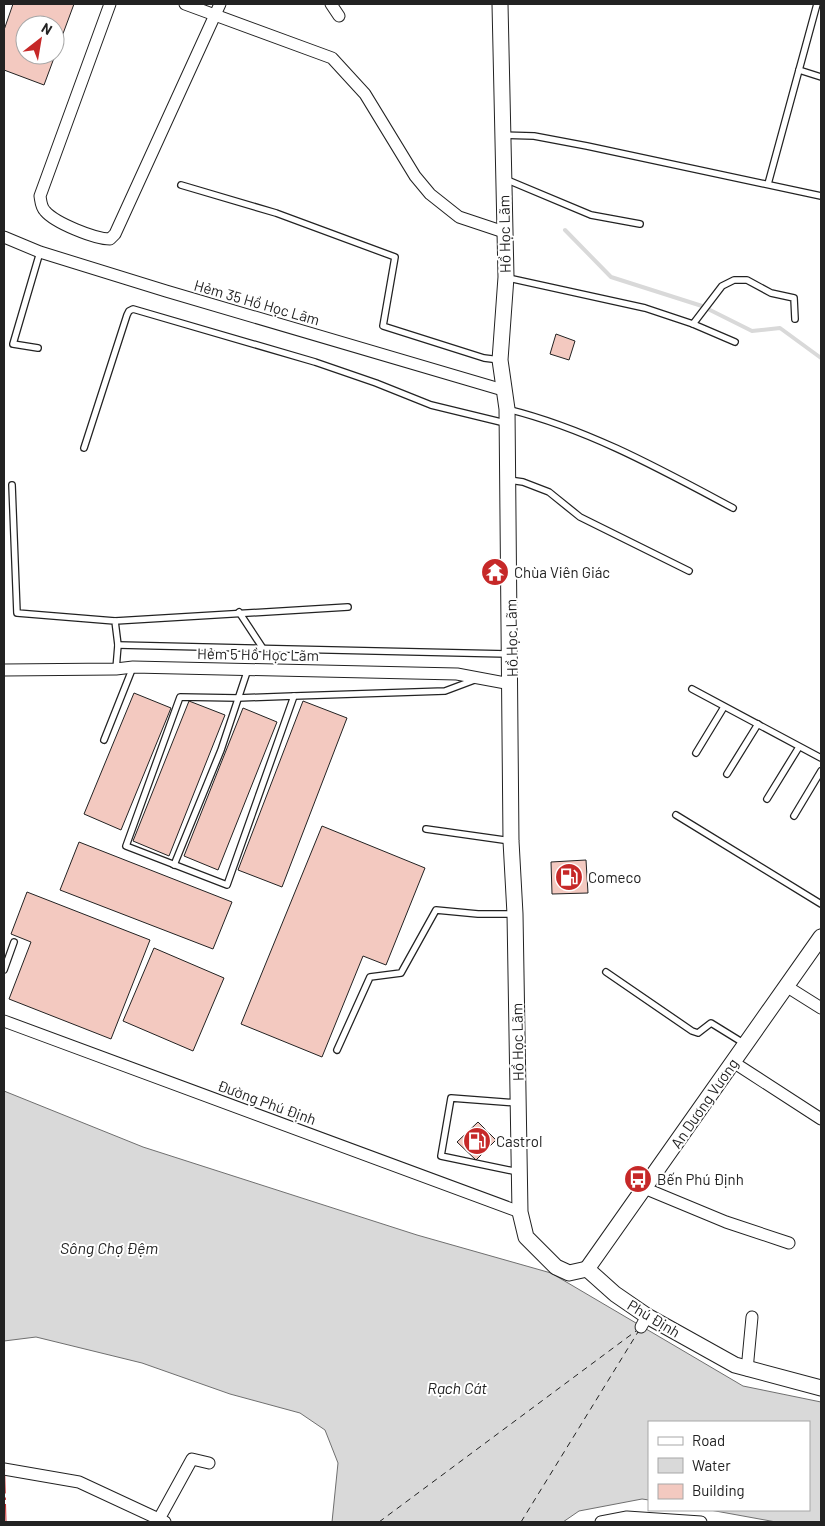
<svg xmlns="http://www.w3.org/2000/svg" width="825" height="1526" font-family="Barlow,sans-serif">
<style>
.water{fill:#d9d9d9;stroke:#6f6f6f}
.lines{fill:none;stroke-linecap:round;stroke-linejoin:round}
.stream{stroke:#d9d9d9;stroke-width:4}
.ferry{stroke:#222;stroke-width:1;stroke-dasharray:6 5;stroke-linecap:butt}
.building{fill:#f3c9c0;stroke:#222;fill-rule:evenodd}
.lane-casing{stroke:#222;stroke-width:8}
.street-casing{stroke:#222;stroke-width:13}
.secondary-casing{stroke:#222;stroke-width:17}
.lane{stroke:#fff;stroke-width:5.5}
.street{stroke:#fff;stroke-width:11}
.secondary{stroke:#fff;stroke-width:15}
.power{stroke:#c62828;stroke-width:1;stroke-dasharray:18 4 2.5 4;stroke-linecap:butt}
.labels{text-anchor:middle;dominant-baseline:central;stroke-width:4;stroke-linejoin:round;paint-order:stroke}
.street-label{font-size:15px;fill:#222;stroke:#fff}
.poi-label{font-size:15px;fill:#222;stroke:#fff;text-anchor:start}
.water-label{font-size:16px;font-style:italic;fill:#222;stroke:#fff}
</style>
<rect width="100%" height="100%" fill="#fff"/>
<path class="water" d="M 4,1091 L 143,1147 L 417,1235 L 551,1273 L 743,1386 L 821,1402 L 821,1522 L 776,1522 L 710,1510 L 809,1510 L 809,1422 L 649,1422 L 649,1500 L 642,1499 L 579,1511 L 563,1522 L 332,1522 L 338,1463 L 325,1430 L 300,1413 L 230,1394 L 142,1363 L 36,1337 L 4,1341 Z"/>
<g class="lines">
<path class="stream" d="M 565,230 L 611,277 L 702,306 L 752,331 L 780,328 L 821,358"/>
<g class="ferry">
<path d="M 379,1522 L 636,1331"/>
<path d="M 521,1522 L 638,1332"/>
</g>
</g>
<g class="building">
<path d="M 13,4 L 74,4 L 44,85 L 4,70 L 4,30 ZM 25,25 L 55,25 L 55,55 L 25,55 Z"/>
<path d="M 556,334 L 575,341 L 569,360 L 550,354 Z"/>
<path d="M 134,693 L 171,708 L 121,830 L 84,814 Z"/>
<path d="M 189,701 L 225,715 L 169,856 L 133,841 Z"/>
<path d="M 303,701 L 347,718 L 282,887 L 238,870 Z"/>
<path d="M 243,708 L 277,722 L 218,870 L 184,856 Z"/>
<path d="M 322,826 L 425,868 L 386,965 L 363,956 L 322,1057 L 241,1024 Z"/>
<path d="M 79,842 L 232,902 L 213,949 L 60,890 Z"/>
<path d="M 586,860 L 588,893 L 552,894 L 551,862 Z"/>
<path d="M 27,892 L 150,940 L 111,1039 L 9,999 L 31,942 L 11,934 Z"/>
<path d="M 154,948 L 224,978 L 193,1051 L 123,1021 Z"/>
<path d="M 478,1122 L 496,1140 L 476,1160 L 457,1142 Z"/>
</g>
<g class="lines">
<g class="lane-casing">
<g id="lane">
<path d="M 799,70 L 821,77"/>
<path d="M 504,135 L 534,136 L 587,146 L 821,196"/>
<path d="M 505,179 L 591,215 L 640,224"/>
<path d="M 768,184 L 817,4"/>
<path d="M 181,185 L 276,213 L 395,257 L 383,326 L 484,358 L 500,360"/>
<path d="M 508,278 L 645,308 L 693,324 L 722,286 L 734,280 L 747,280 L 771,293 L 794,298 L 795,319"/>
<path d="M 693,324 L 735,342"/>
<path d="M 38,348 L 13,344 L 40,252"/>
<path d="M 507,409 C 588,429 660,469 733,508"/>
<path d="M 84,448 L 127,315 L 129,311 L 133,309 L 315,362 L 376,383 L 431,405 L 505,423"/>
<path d="M 509,480 L 523,482 L 549,492 L 580,517 L 689,571"/>
<path d="M 12,485 L 17,613 L 115,621 L 118,645 L 116,669"/>
<path d="M 239,612 L 262,647"/>
<path d="M 115,621 L 348,607"/>
<path d="M 118,645 L 508,654"/>
<path d="M 692,689 L 821,758"/>
<path d="M 294,696 L 227,885 L 126,846 L 180,697 L 238,698 Z"/>
<path d="M 294,696 L 445,691 L 477,679"/>
<path d="M 104,740 L 133,667"/>
<path d="M 696,753 L 724,707"/>
<path d="M 727,774 L 758,724"/>
<path d="M 767,799 L 799,747"/>
<path d="M 676,815 L 821,904"/>
<path d="M 794,816 L 821,771"/>
<path d="M 426,829 L 511,841"/>
<path d="M 174,865 L 221,750 L 248,669"/>
<path d="M 4,970 L 14,942"/>
<path d="M 606,972 L 692,1031 L 698,1033 L 711,1023 L 745,1044"/>
<path d="M 337,1050 L 370,977 L 401,973 L 436,910 L 478,914 L 515,914"/>
<path d="M 518,1103 L 451,1098 L 441,1156 L 518,1172"/>
</g>
</g>
<g class="street-casing">
<g id="street">
<path d="M 110,4 L 40,196 C 41,202 41,207 45,211 C 55,223 95,239 110,239 L 115,234 L 220,4"/>
<path d="M 185,4 L 332,58 L 365,94 L 415,176 L 430,194 L 459,217 L 504,232"/>
<path d="M 331,4 L 339,16"/>
<path d="M 4,237 L 40,252 L 166,291 L 503,390"/>
<path d="M 4,670 L 116,669 L 133,667 L 457,674 L 511,684"/>
<path d="M 786,986 L 821,1008"/>
<path d="M 4,1021 L 520,1212"/>
<path d="M 733,1062 L 821,1119"/>
<path d="M 644,1188 L 726,1222 L 789,1243"/>
<path d="M 641,1327 L 647,1316"/>
<path d="M 747,1370 L 752,1317"/>
<path d="M 4,1469 L 79,1482 L 165,1522"/>
<path d="M 159,1519 L 192,1459 L 209,1463"/>
<path d="M 601,1522 L 627,1517 L 701,1522"/>
</g>
</g>
<g class="secondary-casing">
<g id="secondary">
<path d="M 500,4 L 506,277 L 500,360 L 507,409 L 511,841 L 515,914 L 520,1212 L 526,1237 L 556,1267 L 569,1273 L 587,1269"/>
<path d="M 587,1269 L 821,937"/>
<path d="M 587,1269 L 615,1294 L 647,1316 L 735,1365 L 821,1388"/>
</g>
</g>
<use href="#lane" class="lane"/>
<use href="#street" class="street"/>
<use href="#secondary" class="secondary"/>
<path class="power" d="M 4,1447 L 6,1522"/>
</g>
<defs>
<g id="temple-disc" transform="scale(1.4375)"><circle r="9.5" fill="#c62828" stroke="#fff"/><path d="M0-6L5-2H3V0L6.5 2.5H4V6H1.5V3h-3V6H-4V2.5H-6.5L-3 0V-2H-5Z" fill="#fff"/></g>
<g id="fuel-disc" transform="scale(1.4375)"><circle r="9.5" fill="#c62828" stroke="#fff"/><path d="M-5.5-6h7V0h2V4h1.3V-2.5L3-4.5l.8-.8L6-3V5H2.5V1h-1V6h-7ZM-4.2-4.7v3.2H.2V-4.7Z" fill="#fff"/></g>
<g id="bus-disc" transform="scale(1.4375)"><circle r="9.5" fill="#c62828" stroke="#fff"/><path d="M-5-6H5V4H4V6H2V4H-2V6H-4V4H-5ZM-3.5-4V0h7V-4ZM-3.5 1.2v1.5H-2V1.2ZM2 1.2v1.5H3.5V1.2Z" fill="#fff"/></g>
</defs>
<g fill-rule="evenodd">
<use href="#temple-disc" x="495" y="572"/>
<use href="#fuel-disc" x="569" y="877"/>
<use href="#fuel-disc" x="477" y="1141"/>
<use href="#bus-disc" x="638" y="1179"/>
</g>
<g class="labels">
<g class="street-label">
<text transform="translate(504 234) rotate(-91)">Hồ Học Lãm</text>
<text transform="translate(257 302) rotate(16)">Hẻm 35 Hồ Học Lãm</text>
<text transform="translate(511 638) rotate(-91)">Hồ Học Lãm</text>
<text transform="translate(258 654) rotate(1)">Hẻm 5 Hồ Học Lãm</text>
<text transform="translate(517 1042) rotate(-91)">Hồ Học Lãm</text>
<text transform="translate(267 1102) rotate(20)">Đường Phú Định</text>
<text transform="translate(704 1103) rotate(-55)">An Dương Vương</text>
<text transform="translate(654 1318) rotate(31)">Phú Định</text>
</g>
<g class="poi-label">
<text x="514" y="572">Chùa Viên Giác</text>
<text x="588" y="877">Comeco</text>
<text x="496" y="1141">Castrol</text>
<text x="657" y="1179">Bến Phú Định</text>
</g>
<g class="water-label">
<text x="109" y="1247">Sông Chợ Đệm</text>
<text x="457" y="1387">Rạch Cát</text>
</g>
</g>
<rect width="825" height="1526" fill="none" stroke="#222222" stroke-width="10"/>
<rect x="648" y="1421" width="162" height="90" fill="#ffffff" stroke="#a7a7a7"/>
<rect x="658" y="1437" width="25" height="8" fill="#ffffff" stroke="#a7a7a7"/>
<text x="692" y="1446" font-size="15" fill="#222222">Road</text>
<rect x="658" y="1458" width="25" height="15" fill="#d9d9d9" stroke="#a7a7a7"/>
<text x="692" y="1471" font-size="15" fill="#222222">Water</text>
<rect x="658" y="1484" width="25" height="15" fill="#f3c9c0" stroke="#a7a7a7"/>
<text x="692" y="1496" font-size="15" fill="#222222">Building</text>
<g transform="translate(40 40) rotate(31)"><circle r="24" fill="#ffffff" stroke="#a7a7a7"/>
<path d="M0-4L9 19L0 12L-9 19Z" fill="#c62828"/>
<text y="-8" font-size="14" font-weight="bold" text-anchor="middle" fill="#222222">N</text>
</g>
</svg>
